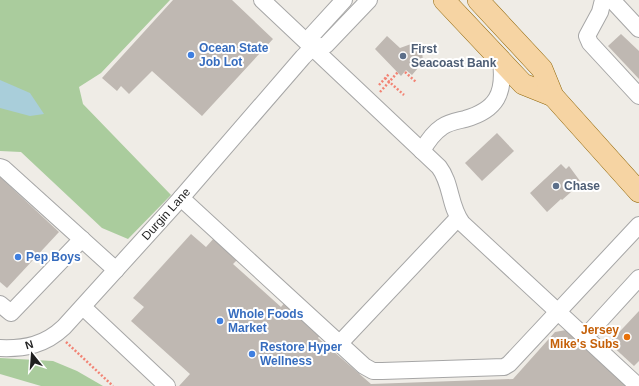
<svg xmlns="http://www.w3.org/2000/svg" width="639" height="386" font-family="Arial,sans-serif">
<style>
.forest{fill:#aacc9d}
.water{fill:#a9ceda}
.building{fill:#bfb8b2}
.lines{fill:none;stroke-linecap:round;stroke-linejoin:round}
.minor-casing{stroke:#a6a6a6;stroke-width:18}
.major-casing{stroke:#916709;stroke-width:22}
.path{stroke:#f28374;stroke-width:2.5;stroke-dasharray:2 2;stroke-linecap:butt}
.minor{stroke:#fff;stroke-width:16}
.major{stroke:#f6d4a3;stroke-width:21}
.shop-dot{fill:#3f7fe0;stroke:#fff;stroke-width:1.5}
.service-dot{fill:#5c6f8a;stroke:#fff;stroke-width:1.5}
.food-dot{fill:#e8710a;stroke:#fff;stroke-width:1.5}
.labels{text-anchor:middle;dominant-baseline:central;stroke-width:4;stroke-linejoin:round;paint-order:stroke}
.shop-label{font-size:12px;font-weight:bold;fill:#366cbe;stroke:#fff;text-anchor:start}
.service-label{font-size:12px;font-weight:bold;fill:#4e5e75;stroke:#fff;text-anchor:start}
.street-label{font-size:12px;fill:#1f1f1f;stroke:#fff}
.food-label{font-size:12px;font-weight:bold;fill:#c56008;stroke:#fff;text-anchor:end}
</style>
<rect width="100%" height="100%" fill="#efece6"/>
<g class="forest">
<path d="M 0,0 L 170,0 L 101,73 L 79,87 L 83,104 L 171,195 L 128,239 L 102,228 L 21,152 L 0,151 Z"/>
<path d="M 0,358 L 53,361 L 77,371 L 103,386 L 41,386 L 0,374 Z"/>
</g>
<path class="water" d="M 0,80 L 30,93 L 44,114 L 30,116 L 0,108 Z"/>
<g class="building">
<path d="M 173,0 L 232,0 L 273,39 L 202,116 L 152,71 L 129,94 L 121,86 L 117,91 L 102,78 Z"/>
<path d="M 621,34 L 639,51 L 639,79 L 608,46 Z"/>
<path d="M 387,36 L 400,48 L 411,44 L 422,50 L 423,62 L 412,75 L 406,70 L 401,76 L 375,49 Z"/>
<path d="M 497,133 L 514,151 L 482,181 L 465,163 Z"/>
<path d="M 561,164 L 566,169 L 569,166 L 580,181 L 569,190 L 571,192 L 562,200 L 561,199 L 547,212 L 530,193 Z"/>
<path d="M 0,177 L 59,232 L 7,288 L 0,282 Z"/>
<path d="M 191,234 L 206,247 L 215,237 L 239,258 L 233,264 L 281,307 L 287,300 L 323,331 L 318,338 L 371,384 L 513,379 L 555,332 L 566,330 L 627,386 L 179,386 L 190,374 L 131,321 L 144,307 L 133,298 Z"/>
<path d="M 639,311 L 639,361 L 634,366 L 609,343 Z"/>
</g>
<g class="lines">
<g class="minor-casing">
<g id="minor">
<path d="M 262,0 L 439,167 C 452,184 449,206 462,223 L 638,386"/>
<path d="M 603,0 L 600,12 L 587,36 L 590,43 L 639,96"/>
<path d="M 612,0 L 639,29"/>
<path d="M 312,48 L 312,35 L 344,0"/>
<path d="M 422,151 C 427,142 433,133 442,127 C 449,122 457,121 465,119 C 497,110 505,93 501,61"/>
<path d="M 0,167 L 3,168 L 116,270"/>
<path d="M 181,198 L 364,366 L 373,371 L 382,371 L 504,367 L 509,364 L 639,225"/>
<path d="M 0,304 L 11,313 L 82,239"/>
<path d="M 83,307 L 167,386"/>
<path d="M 585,337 L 639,278"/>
<path d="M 340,343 L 458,218"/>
<path d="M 0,348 C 25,349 45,345 64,327 L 181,198 L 303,57 L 312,48 L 326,45 L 369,0"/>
</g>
</g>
<g class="major-casing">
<g id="major">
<path d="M 444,0 L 523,84 L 553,96"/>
<path d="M 478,0 L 542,69 L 553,96 L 639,192"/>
</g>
</g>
<g class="path">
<path d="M 405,72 L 416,82"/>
<path d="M 385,78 L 404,95"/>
<path d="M 379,85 L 389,74"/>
<path d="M 380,92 L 398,72"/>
<path d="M 66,342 L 113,386"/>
</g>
<use href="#minor" class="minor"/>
<use href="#major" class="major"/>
</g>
<g class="shop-dot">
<circle cx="191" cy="55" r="4"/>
<circle cx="18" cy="257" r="4"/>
<circle cx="220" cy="321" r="4"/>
<circle cx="252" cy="354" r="4"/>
</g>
<g class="service-dot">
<circle cx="403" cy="56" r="4"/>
<circle cx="556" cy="186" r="4"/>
</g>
<circle class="food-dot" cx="627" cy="337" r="4"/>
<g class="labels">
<g class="shop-label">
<text x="199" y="48">Ocean State<tspan x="199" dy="14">Job Lot</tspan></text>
<text x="26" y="257">Pep Boys</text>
<text x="228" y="314">Whole Foods<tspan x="228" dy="14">Market</tspan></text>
<text x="260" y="347">Restore Hyper<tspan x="260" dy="14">Wellness</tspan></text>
</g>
<g class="service-label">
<text x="411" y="49">First<tspan x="411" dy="14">Seacoast Bank</tspan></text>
<text x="564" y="186">Chase</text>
</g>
<g class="street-label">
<text transform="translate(166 214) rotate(-48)">Durgin Lane</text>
</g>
<g class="food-label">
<text x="619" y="330">Jersey<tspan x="619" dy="14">Mike's Subs</tspan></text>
</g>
</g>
<g transform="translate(32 354) rotate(343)" stroke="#ffffff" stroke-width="3" paint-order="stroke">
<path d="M0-3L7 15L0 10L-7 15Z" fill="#1f1f1f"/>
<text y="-6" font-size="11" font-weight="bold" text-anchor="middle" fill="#1f1f1f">N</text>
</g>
</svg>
